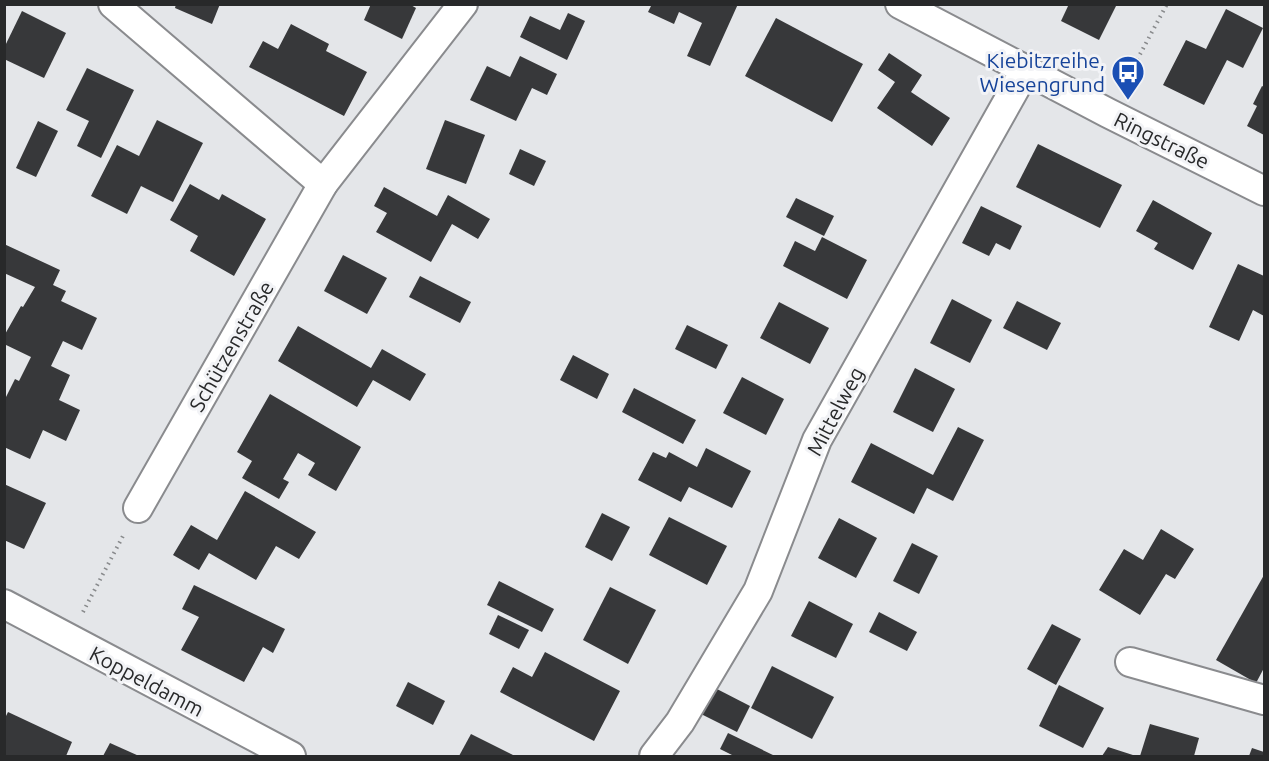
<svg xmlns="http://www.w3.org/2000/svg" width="1269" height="761" font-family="Ubuntu,sans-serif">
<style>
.building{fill:#37383a}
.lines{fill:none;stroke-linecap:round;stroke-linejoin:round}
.minor-casing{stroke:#8a8b8e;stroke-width:32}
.path{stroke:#888a8c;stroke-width:4;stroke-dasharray:1.5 4.5;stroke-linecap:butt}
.minor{stroke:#fff;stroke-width:28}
.labels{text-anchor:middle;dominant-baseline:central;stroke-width:6;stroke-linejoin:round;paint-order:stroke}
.transit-label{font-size:21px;fill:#164399;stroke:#f2f3f6;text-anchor:end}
.street-label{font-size:21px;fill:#28292a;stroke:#f2f3f6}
</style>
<rect width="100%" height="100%" fill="#e4e6e9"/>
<g class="building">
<path d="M 176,4 L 220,4 L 212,24 L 175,8 Z"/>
<path d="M 371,4 L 409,4 L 416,8 L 402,39 L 364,20 Z"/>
<path d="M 652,4 L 738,4 L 710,66 L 687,56 L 702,23 L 679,12 L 674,24 L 648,12 Z"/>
<path d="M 1069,4 L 1117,4 L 1099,40 L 1061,21 Z"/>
<path d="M 1226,9 L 1263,28 L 1243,68 L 1227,60 L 1204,105 L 1163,85 L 1186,40 L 1206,49 Z"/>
<path d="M 22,11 L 66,33 L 44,78 L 4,59 L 4,48 Z"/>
<path d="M 568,13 L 585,21 L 567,60 L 520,37 L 530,16 L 560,30 Z"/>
<path d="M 776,18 L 863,64 L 832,122 L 745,76 Z"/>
<path d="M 291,24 L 329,44 L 326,51 L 367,72 L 344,116 L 249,67 L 263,41 L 278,49 Z"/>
<path d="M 889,53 L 922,75 L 911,92 L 950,118 L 932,146 L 877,108 L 895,82 L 878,70 Z"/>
<path d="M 520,56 L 557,74 L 547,95 L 532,88 L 516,121 L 470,100 L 487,66 L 510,77 Z"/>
<path d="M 87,68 L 134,90 L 101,158 L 77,146 L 89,121 L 66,110 Z"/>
<path d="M 1262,86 L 1264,87 L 1264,135 L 1247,126 L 1257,106 L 1253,104 Z"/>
<path d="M 157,120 L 203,143 L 173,202 L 141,186 L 127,214 L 91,196 L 117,145 L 139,156 Z"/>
<path d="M 445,120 L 485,135 L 466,184 L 426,169 Z"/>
<path d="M 38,121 L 58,131 L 36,177 L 16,168 Z"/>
<path d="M 1038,144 L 1122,185 L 1100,228 L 1016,187 Z"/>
<path d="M 520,149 L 546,161 L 534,186 L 509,174 Z"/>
<path d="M 190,184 L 219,200 L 222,194 L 266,219 L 234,276 L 190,251 L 198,236 L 170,220 Z"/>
<path d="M 384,187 L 437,216 L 448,195 L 490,219 L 478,239 L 452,224 L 431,262 L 376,232 L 387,213 L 374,206 Z"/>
<path d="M 796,198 L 834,216 L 824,236 L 786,217 Z"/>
<path d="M 1153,200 L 1212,233 L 1193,270 L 1154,249 L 1158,243 L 1136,231 Z"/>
<path d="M 981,206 L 1022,226 L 1010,250 L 996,243 L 989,256 L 962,243 Z"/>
<path d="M 822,237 L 867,260 L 847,299 L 783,266 L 795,241 L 815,251 Z"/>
<path d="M 4,244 L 60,270 L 53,285 L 66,291 L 61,301 L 97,318 L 82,350 L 63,341 L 51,366 L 70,375 L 59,400 L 80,410 L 66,441 L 43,430 L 30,459 L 4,447 L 4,401 L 15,379 L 19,381 L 31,357 L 4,344 L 4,336 L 21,306 L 23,307 L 35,287 L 4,273 Z"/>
<path d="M 343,255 L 387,278 L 367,314 L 324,291 Z"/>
<path d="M 1238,264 L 1264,276 L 1264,316 L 1253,310 L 1239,341 L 1209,327 Z"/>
<path d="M 420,276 L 471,302 L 460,323 L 409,297 Z"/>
<path d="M 952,299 L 992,320 L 970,363 L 930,343 Z"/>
<path d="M 1017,301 L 1061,323 L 1047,350 L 1003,328 Z"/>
<path d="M 779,302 L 829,328 L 810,364 L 760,338 Z"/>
<path d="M 687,325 L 728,345 L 716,369 L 675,349 Z"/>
<path d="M 298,326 L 371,368 L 382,349 L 426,374 L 410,401 L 373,380 L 357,407 L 278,361 Z"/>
<path d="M 573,355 L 609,374 L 597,399 L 560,380 Z"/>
<path d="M 915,368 L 955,389 L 933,432 L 893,412 Z"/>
<path d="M 742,377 L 784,399 L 766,435 L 723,413 Z"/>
<path d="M 634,388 L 696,420 L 683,444 L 622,412 Z"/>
<path d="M 270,394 L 361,447 L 336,491 L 308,475 L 315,463 L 298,453 L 283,479 L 289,482 L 279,499 L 242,478 L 252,461 L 237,452 Z"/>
<path d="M 958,427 L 984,440 L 953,501 L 927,488 L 914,514 L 851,482 L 871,443 L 933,475 Z"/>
<path d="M 706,448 L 751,471 L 732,508 L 689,487 L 681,502 L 638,480 L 653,452 L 666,458 L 669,452 L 697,467 Z"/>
<path d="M 4,484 L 46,503 L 24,549 L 4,540 Z"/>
<path d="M 245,491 L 316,532 L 299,559 L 276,546 L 256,580 L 209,553 L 199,570 L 173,555 L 191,525 L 217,540 Z"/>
<path d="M 602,513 L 630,527 L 612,561 L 585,547 Z"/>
<path d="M 669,517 L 727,546 L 707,585 L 649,555 Z"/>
<path d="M 839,518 L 877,538 L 856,578 L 818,558 Z"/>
<path d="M 1161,529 L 1194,549 L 1175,579 L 1166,574 L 1140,615 L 1099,590 L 1124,549 L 1143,560 Z"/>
<path d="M 912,543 L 938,556 L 919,594 L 893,581 Z"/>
<path d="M 1264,575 L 1264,668 L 1256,683 L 1216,660 Z"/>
<path d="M 499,581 L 554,609 L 542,632 L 487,605 Z"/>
<path d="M 194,585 L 285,629 L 273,653 L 263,647 L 244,682 L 181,650 L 199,617 L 182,609 Z"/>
<path d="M 610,587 L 656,610 L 628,664 L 583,640 Z"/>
<path d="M 809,601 L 853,624 L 836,658 L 791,636 Z"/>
<path d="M 879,612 L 917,632 L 907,651 L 869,632 Z"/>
<path d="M 498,615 L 529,630 L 519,649 L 489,634 Z"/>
<path d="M 1052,624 L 1081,639 L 1056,685 L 1027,669 Z"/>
<path d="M 545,652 L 620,691 L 594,741 L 500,692 L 513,667 L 532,677 Z"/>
<path d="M 772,666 L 834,697 L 812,739 L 751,708 Z"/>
<path d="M 408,682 L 445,701 L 433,725 L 396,706 Z"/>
<path d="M 1059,685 L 1104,708 L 1083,748 L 1039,726 Z"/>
<path d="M 715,688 L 750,706 L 737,732 L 701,714 Z"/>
<path d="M 8,712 L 72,742 L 66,756 L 4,756 L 4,720 Z"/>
<path d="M 1150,724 L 1199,738 L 1194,756 L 1140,756 Z"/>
<path d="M 728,733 L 775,756 L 734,756 L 720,749 Z"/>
<path d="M 471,734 L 515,756 L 459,756 Z"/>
<path d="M 110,743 L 139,756 L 103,756 Z"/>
<path d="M 1108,747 L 1136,756 L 1102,756 Z"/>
<path d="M 1252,748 L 1264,752 L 1264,756 L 1249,756 Z"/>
</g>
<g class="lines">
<g class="minor-casing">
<g id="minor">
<path d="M 113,4 L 323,184"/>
<path d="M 900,4 L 1108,113 L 1264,191"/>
<path d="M 138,508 L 323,184 L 463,4"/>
<path d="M 4,604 L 291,756"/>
<path d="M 1130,662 L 1264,700"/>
<path d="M 654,756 L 680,722 L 758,591 L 817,440 L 1026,69"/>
</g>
</g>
<g class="path">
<path d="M 1123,86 L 1167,4"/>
<path d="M 83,612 L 124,534"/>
</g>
<use href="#minor" class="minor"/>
</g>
<defs>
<g id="bus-pin" transform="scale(1.725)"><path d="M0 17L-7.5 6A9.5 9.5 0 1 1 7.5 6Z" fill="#1a4fb4" stroke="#f2f3f6"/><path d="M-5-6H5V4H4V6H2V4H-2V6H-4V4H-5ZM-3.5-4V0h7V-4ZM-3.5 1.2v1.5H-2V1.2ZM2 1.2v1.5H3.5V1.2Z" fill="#fff"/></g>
</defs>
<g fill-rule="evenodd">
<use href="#bus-pin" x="1128" y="72"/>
</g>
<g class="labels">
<g class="transit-label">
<text x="1105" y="60">Kiebitzreihe,<tspan x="1105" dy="24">Wiesengrund</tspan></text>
</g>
<g class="street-label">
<text transform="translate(1162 140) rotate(26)">Ringstraße</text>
<text transform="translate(231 346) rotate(-60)">Schützenstraße</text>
<text transform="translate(835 411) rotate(-62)">Mittelweg</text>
<text transform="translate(147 681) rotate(28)">Koppeldamm</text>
</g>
</g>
<rect width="1269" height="761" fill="none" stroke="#28292a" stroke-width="12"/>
</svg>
